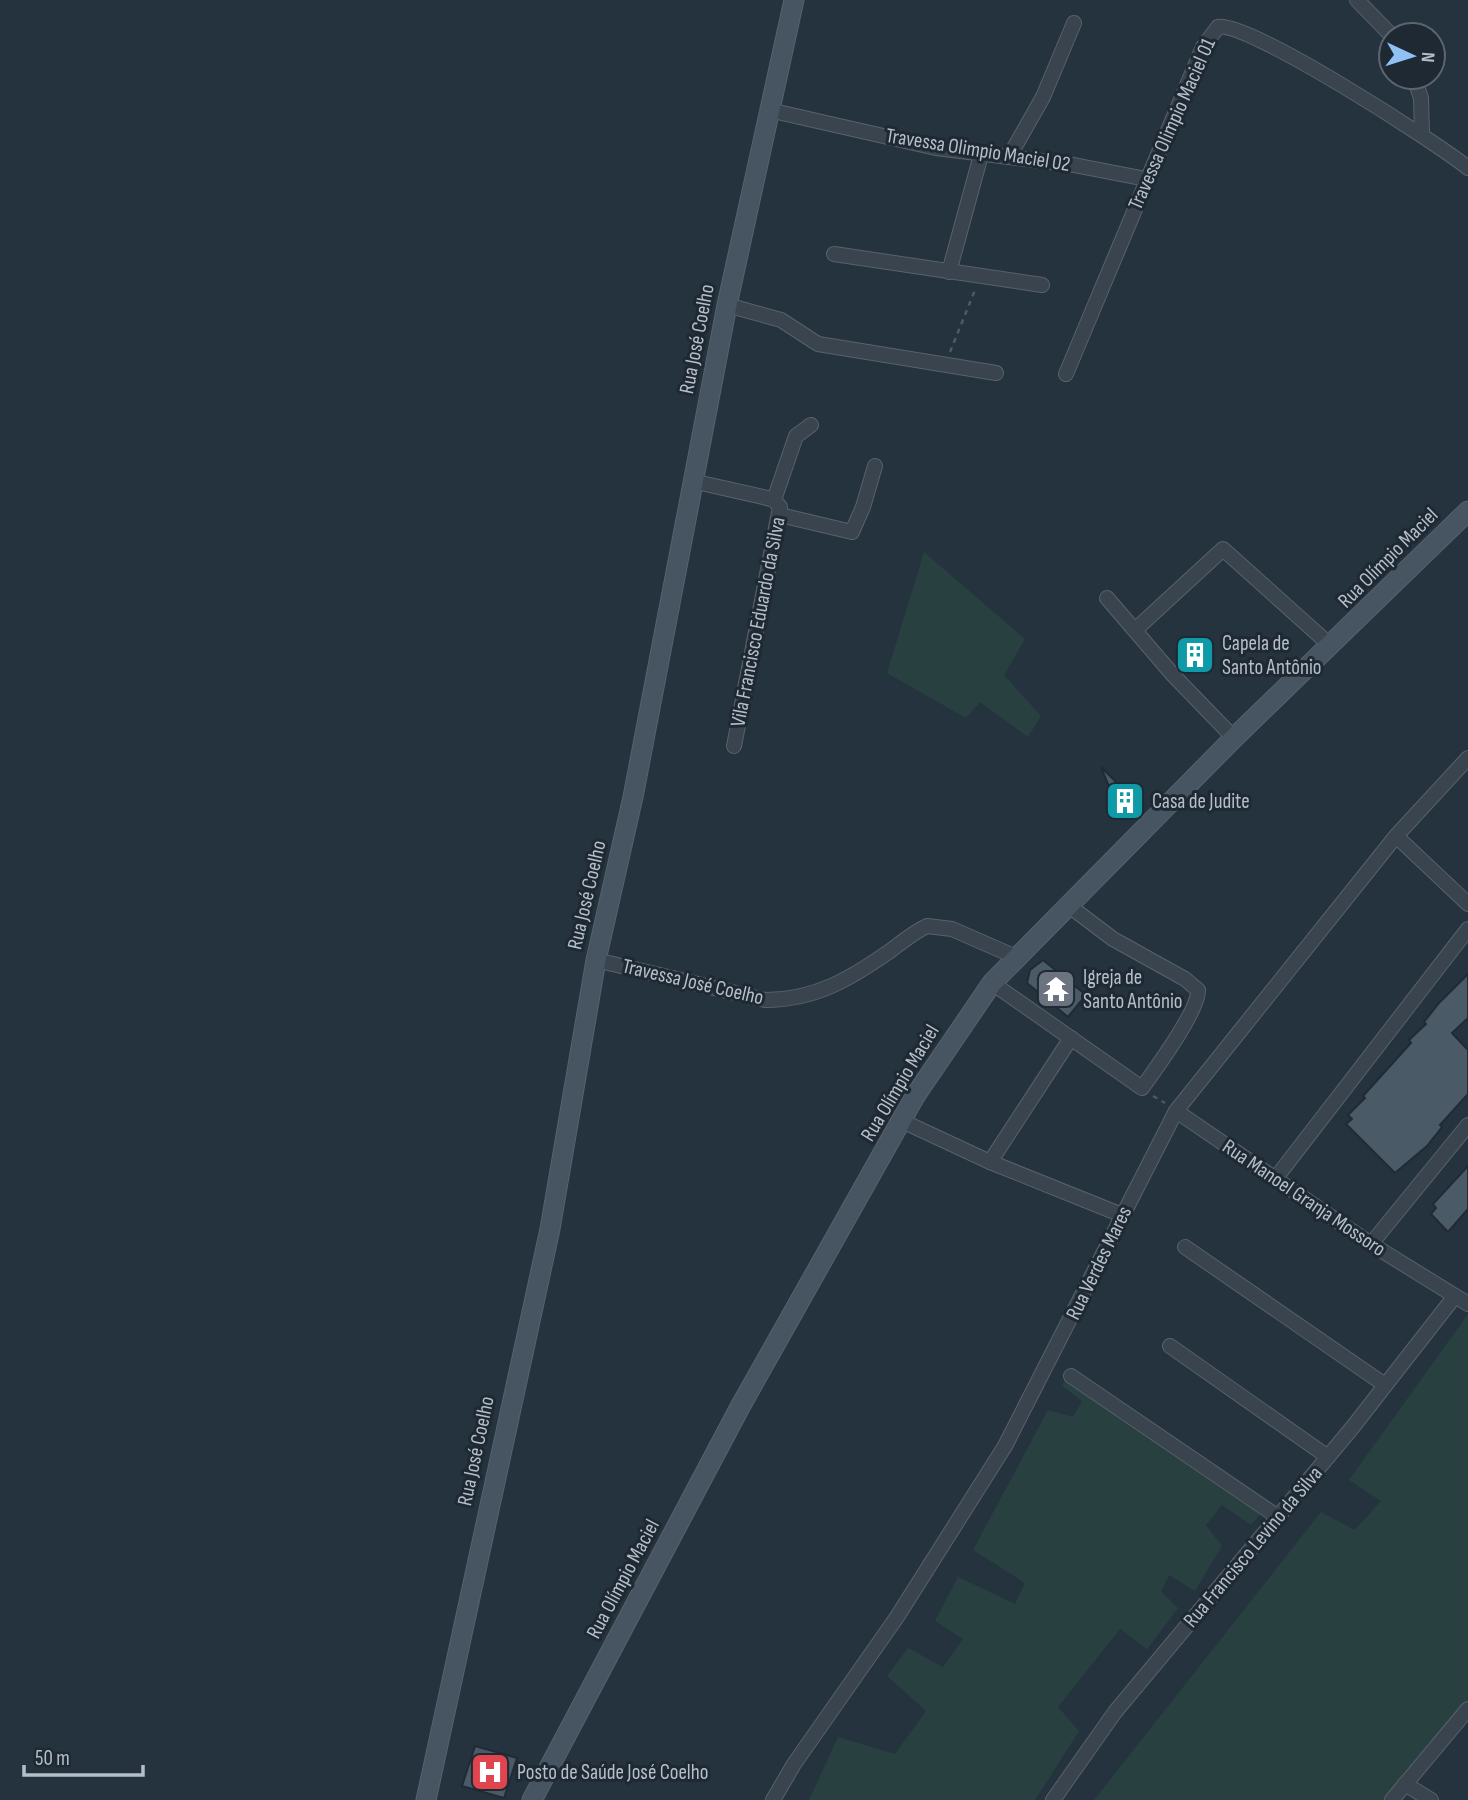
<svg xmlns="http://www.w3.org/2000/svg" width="1468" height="1800" font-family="'Sofia Sans Condensed',sans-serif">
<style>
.green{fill:#284140}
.building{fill:#4b5a67;stroke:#202b35;stroke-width:2}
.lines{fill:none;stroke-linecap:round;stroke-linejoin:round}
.street-casing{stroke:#57626c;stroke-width:16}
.secondary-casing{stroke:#57626c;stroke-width:21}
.path{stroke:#475d5e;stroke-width:2.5;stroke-dasharray:5 5;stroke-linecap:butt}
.street{stroke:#39444e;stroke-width:14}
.secondary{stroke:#475461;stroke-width:19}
.labels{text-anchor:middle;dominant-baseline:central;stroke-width:6;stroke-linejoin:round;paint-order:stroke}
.street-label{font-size:21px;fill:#b5bfc9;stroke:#1e2933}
.poi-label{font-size:21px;fill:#b5bfc9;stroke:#1e2933;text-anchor:start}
</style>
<rect width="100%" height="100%" fill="#25333e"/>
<g class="green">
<path d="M 924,552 L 1025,639 L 1004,675 L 1041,716 L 1028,737 L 980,702 L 966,718 L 887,673 Z"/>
<path d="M 1468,1314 L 1468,1703 L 1388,1800 L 1094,1800 L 1321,1512 L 1355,1530 L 1381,1501 L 1349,1480 Z"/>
<path d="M 1069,1367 L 1265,1509 L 1251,1525 L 1222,1505 L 1206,1525 L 1222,1546 L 1195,1591 L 1169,1575 L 1161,1591 L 1178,1608 L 1147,1649 L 1120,1629 L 1058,1707 L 1079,1731 L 1035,1800 L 809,1800 L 838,1737 L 895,1754 L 926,1711 L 887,1676 L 908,1648 L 943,1667 L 963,1639 L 935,1621 L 958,1577 L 1015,1604 L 1025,1583 L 973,1550 L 1048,1410 L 1073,1417 L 1082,1401 L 1062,1386 Z"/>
</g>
<g class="building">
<path d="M 1198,643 L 1209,654 L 1190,669 L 1181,657 Z"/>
<path d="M 1101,767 L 1141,807 L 1130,818 L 1108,796 L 1112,794 Z"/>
<path d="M 1043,960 L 1086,995 L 1068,1017 L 1027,983 L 1030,970 Z"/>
<path d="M 1468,974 L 1468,1018 L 1452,1033 L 1468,1050 L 1468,1094 L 1440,1125 L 1442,1127 L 1427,1146 L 1395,1173 L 1346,1124 L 1352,1119 L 1348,1115 L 1365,1098 L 1363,1096 L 1411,1043 L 1409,1040 L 1426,1024 L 1424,1022 L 1439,1003 Z"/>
<path d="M 1468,1166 L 1468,1209 L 1448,1232 L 1431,1214 L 1436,1208 L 1433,1204 Z"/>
<path d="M 475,1746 L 517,1758 L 504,1798 L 462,1786 Z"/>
</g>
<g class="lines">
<g class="street-casing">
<g id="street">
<path d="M 1357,0 L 1391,35"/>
<path d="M 1414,77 L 1421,98 L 1422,133"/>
<path d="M 769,110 L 936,148 L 1074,165 L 1146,179"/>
<path d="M 1009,157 L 1043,97 L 1074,23"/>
<path d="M 834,254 L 1042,285"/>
<path d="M 949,272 L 981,155"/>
<path d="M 727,305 L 781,320 L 818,344 L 996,373"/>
<path d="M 1066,374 L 1203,47 L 1218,27 C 1245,19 1439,144 1468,168"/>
<path d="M 692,481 L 763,497 L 774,500 L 780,507 L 734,746"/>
<path d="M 774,500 L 796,436 L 811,425"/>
<path d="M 780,515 L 852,532 L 863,507 L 875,466"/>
<path d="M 1107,598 L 1173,675 L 1234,738"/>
<path d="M 1135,630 L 1223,549 L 1331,646"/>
<path d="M 1396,836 L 1468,904"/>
<path d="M 596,960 L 765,1000 C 815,1000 850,979 890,951 C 902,942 914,932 927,926 L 952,929 L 1016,957"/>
<path d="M 992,983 L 1142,1088 C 1155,1070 1199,1010 1198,990 L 1185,979 L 1113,939 L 1068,905"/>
<path d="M 1176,1111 L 1371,1244 L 1468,1304"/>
<path d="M 902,1121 L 990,1162 L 1122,1215"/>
<path d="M 990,1162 L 1071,1038"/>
<path d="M 1275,1179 L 1468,929"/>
<path d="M 1371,1244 L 1468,1125"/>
<path d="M 1185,1247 L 1385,1385"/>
<path d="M 1170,1346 L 1328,1457"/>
<path d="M 1071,1376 L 1278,1517"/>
<path d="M 1405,1784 L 1431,1800"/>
<path d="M 773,1800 L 794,1764 L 897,1617 L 1005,1446 L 1176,1111 L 1396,836 L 1468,758"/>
<path d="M 1053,1800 L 1115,1712 L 1352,1428 L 1455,1296"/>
<path d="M 1392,1800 L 1468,1709"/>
</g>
</g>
<g class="secondary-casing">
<g id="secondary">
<path d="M 426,1800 L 550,1229 L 596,960 L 633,797 L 727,305 L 794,0"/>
<path d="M 532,1800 L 740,1407 L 915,1096 L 992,983 L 1234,738 L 1468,511"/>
</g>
</g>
<g class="path">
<path d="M 950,352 L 975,290"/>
<path d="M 1153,1096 L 1165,1103"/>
</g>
<use href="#street" class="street"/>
<use href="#secondary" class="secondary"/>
</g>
<defs>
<g id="building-square" transform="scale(2.0125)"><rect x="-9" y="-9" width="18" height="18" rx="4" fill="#0f9aa8" stroke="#1e2933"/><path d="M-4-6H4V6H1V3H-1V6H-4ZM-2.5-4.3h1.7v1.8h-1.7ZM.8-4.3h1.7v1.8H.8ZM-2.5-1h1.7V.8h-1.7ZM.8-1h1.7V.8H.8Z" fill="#fff"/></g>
<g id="temple-square" transform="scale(2.0125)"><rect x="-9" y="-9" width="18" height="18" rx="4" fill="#6b7280" stroke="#1e2933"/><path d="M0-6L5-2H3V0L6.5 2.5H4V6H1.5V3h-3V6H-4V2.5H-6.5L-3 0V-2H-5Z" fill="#fff"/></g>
<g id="hospital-square" transform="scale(2.0125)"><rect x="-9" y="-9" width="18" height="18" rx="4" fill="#e0444e" stroke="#1e2933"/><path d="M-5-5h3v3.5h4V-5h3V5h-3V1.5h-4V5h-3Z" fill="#fff"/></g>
</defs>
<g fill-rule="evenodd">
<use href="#building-square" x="1195" y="655"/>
<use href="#building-square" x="1125" y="801"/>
<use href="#temple-square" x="1056" y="989"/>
<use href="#hospital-square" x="490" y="1772"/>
</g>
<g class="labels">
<g class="street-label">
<text transform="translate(1172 124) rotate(-66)">Travessa Olimpio Maciel 01</text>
<text transform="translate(978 150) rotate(9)">Travessa Olimpio Maciel 02</text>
<text transform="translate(697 339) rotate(-79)">Rua José Coelho</text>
<text transform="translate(1388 558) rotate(-45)">Rua Olímpio Maciel</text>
<text transform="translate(758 622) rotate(-79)">Vila Francisco Eduardo da Silva</text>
<text transform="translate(587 895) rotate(-77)">Rua José Coelho</text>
<text transform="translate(693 982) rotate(13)">Travessa José Coelho</text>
<text transform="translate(900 1083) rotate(-59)">Rua Olímpio Maciel</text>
<text transform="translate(1304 1198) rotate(34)">Rua Manoel Granja Mossoro</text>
<text transform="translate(1099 1263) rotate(-64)">Rua Verdes Mares</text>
<text transform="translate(476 1451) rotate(-78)">Rua José Coelho</text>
<text transform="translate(1253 1547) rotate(-50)">Rua Francisco Levino da Silva</text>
<text transform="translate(623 1579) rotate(-62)">Rua Olímpio Maciel</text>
</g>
<g class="poi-label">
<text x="1222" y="643">Capela de<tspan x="1222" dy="24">Santo Antônio</tspan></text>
<text x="1152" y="801">Casa de Judite</text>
<text x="1083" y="977">Igreja de<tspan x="1083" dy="24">Santo Antônio</tspan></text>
<text x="517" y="1772">Posto de Saúde José Coelho</text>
</g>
</g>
<g transform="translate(1412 56) rotate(94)"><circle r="33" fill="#1e2933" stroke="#5a656f" stroke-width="2"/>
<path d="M0-5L12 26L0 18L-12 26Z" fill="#8fc1f5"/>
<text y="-10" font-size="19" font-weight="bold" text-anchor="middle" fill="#b5bfc9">N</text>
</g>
<path d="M24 1765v10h119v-10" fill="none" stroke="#b5bfc9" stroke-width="3.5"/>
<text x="35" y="1765" font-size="21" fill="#b5bfc9" stroke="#1e2933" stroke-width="5" paint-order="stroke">50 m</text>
</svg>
